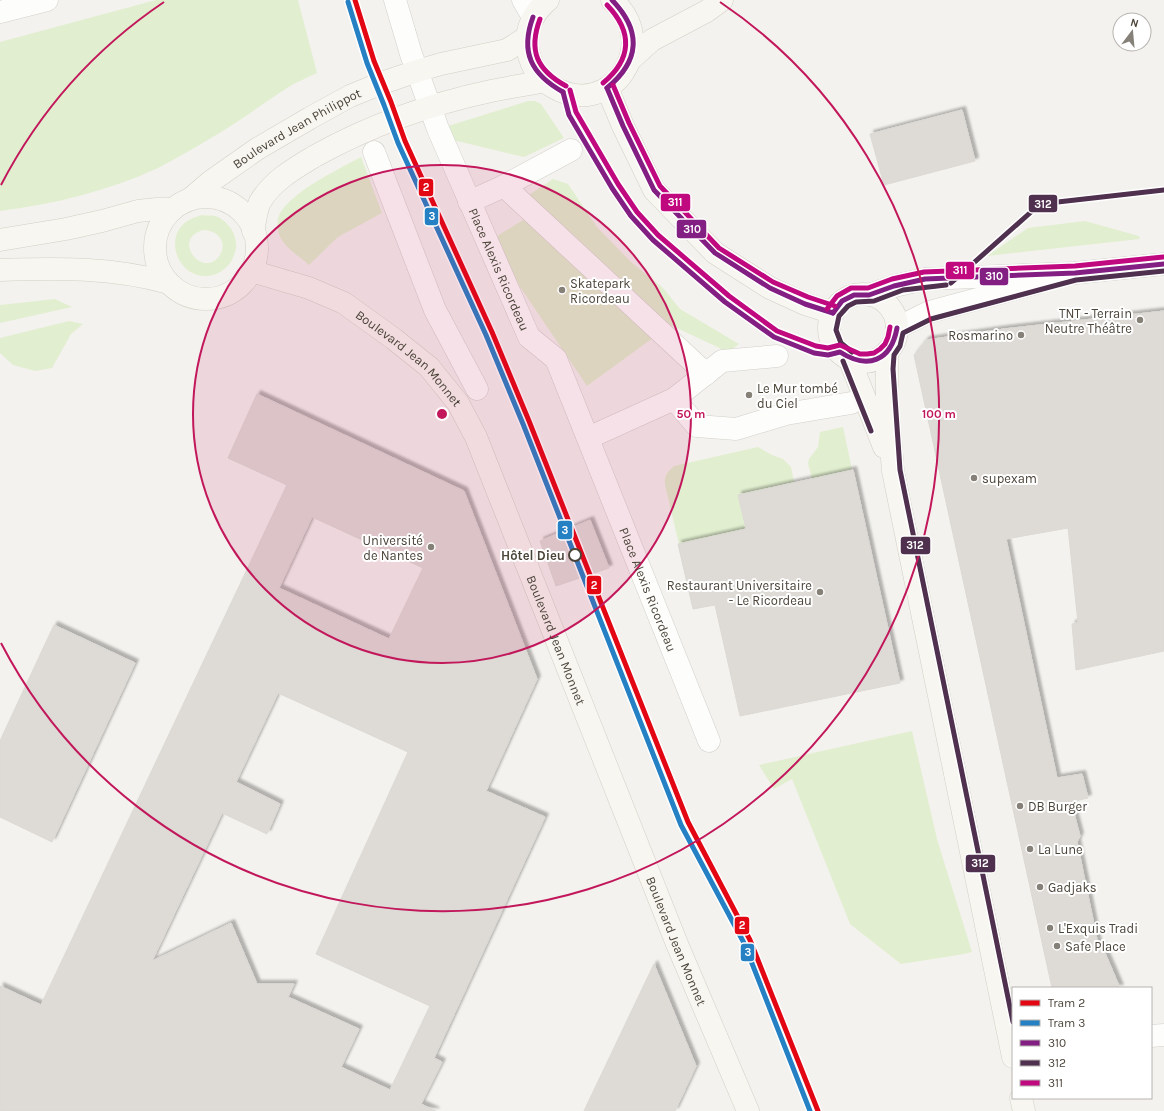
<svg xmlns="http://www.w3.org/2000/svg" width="1164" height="1111" font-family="Karla,sans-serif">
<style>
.green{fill:#e1eecf;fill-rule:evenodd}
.building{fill:#dedbd6;stroke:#dcd9d4;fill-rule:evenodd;filter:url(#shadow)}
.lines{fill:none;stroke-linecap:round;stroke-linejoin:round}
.street-casing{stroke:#d2d0cb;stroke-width:23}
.secondary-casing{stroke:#d3cfc5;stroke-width:23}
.street{stroke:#fdfdfc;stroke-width:22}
.secondary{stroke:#f7f6f1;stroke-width:22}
.bus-1-casing{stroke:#fff;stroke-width:8}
.bus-2-casing{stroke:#fff;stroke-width:8}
.bus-3-casing{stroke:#fff;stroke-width:8}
.bus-1{stroke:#831f82;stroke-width:5}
.bus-2{stroke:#4f304e;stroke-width:5}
.bus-3{stroke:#c0087f;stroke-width:5}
.tram-1-casing{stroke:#fff;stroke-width:8}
.tram-2-casing{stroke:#fff;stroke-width:8}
.tram-1{stroke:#e30613;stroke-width:5}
.tram-2{stroke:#2581c4;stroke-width:5}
.ring{fill:none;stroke:#c2185b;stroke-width:2}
.poi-dot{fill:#868178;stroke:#fff;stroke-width:1.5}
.stop-dot{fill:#fff;stroke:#4b4439;stroke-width:2}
.labels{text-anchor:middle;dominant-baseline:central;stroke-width:4;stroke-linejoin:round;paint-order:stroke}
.street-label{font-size:13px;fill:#4b4439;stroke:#fff}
.poi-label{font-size:13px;fill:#4b4439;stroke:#fff;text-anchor:start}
.stop-label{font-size:13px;font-weight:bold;fill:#4b4439;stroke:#fff;text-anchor:end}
.centre{fill:#c2185b;stroke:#fff;stroke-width:2}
.ring-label{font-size:12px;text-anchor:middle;font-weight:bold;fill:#c2185b;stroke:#fff;stroke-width:4;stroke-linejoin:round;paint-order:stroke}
.line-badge{stroke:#fff;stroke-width:1.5}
.badge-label{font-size:11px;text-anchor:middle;font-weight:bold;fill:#fff}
</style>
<defs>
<filter id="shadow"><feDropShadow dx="3.5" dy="-3.5" stdDeviation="1" flood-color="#0004"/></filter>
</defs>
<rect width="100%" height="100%" fill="#f4f2ee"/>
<g class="green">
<path d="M 156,0 L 298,0 L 317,73 C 307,78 296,82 287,88 C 265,102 244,118 221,132 C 201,144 179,157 158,168 C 108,191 55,204 0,211 L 0,42 Z"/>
<path d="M 528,101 L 535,101 L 541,104 L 564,138 L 524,157 L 453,140 L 448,126 Z"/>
<path d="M 361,157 L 382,213 L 338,237 L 309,265 C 299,256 283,247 279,234 C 278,230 277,222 278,218 C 286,194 339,169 361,157 Z"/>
<path d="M 553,179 L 568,184 L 597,227 L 631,262 L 663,288 L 680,309 L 739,344 L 728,352 L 664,322 L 529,195 Z"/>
<path d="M 202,215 C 206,216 211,215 215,216 C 230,221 241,240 234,255 C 231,264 225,270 216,274 C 181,287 158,235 191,219 C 194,217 199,216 202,215 ZM 203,230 C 217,230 228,241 220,255 C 204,280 170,240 203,230 Z"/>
<path d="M 528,217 L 653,338 L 587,386 L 489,241 Z"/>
<path d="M 1085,221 L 1139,236 L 1140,239 L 987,256 L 1028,228 Z"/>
<path d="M 55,299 L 72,307 L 0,323 L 0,305 Z"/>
<path d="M 69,321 L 83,324 L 71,334 L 52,368 L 35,371 L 13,365 L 0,353 L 0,338 Z"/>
<path d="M 843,427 L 852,469 L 812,479 L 808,463 L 809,459 L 818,447 L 820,432 Z"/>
<path d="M 758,447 L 772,455 L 783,459 L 791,467 L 794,482 L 738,495 L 748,541 L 727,533 L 679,544 L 665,485 C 664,476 667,472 674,466 Z"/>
<path d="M 912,731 L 937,839 L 972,952 L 964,954 L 901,964 L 850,924 L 792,779 L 774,789 L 759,765 Z"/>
</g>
<g class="building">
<path d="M 962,110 L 975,161 L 884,185 L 870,134 Z"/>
<path d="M 1164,311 L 1164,651 L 1076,670 L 1072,624 L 1078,623 L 1068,528 L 1006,539 L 1057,778 L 1082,774 L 1088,798 L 1071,802 L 1080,836 L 1077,842 L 1098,944 L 1102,946 L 1120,988 L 1052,988 L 914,355 L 926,340 L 1004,329 Z"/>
<path d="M 257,394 L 464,491 L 537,679 L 486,791 L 545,817 L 434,1058 L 442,1062 L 421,1104 L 436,1111 L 0,1111 L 0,986 L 41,1005 L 287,485 L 228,458 ZM 312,517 L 423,568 L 389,639 L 279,588 ZM 278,693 L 408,752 L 316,954 L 430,1006 L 390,1090 L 341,1067 L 359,1029 L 288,997 L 294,984 L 257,984 L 231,923 L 152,961 L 222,813 L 267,834 L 280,804 L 236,782 Z"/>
<path d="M 853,470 L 900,683 L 740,716 L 715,605 L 693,609 L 678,544 L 746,529 L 738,495 Z"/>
<path d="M 590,520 L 609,568 L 556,586 L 540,541 Z"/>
<path d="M 54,625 L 135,663 L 52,842 L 0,817 L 0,741 Z"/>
<path d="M 654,964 L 696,1066 L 675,1111 L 584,1111 Z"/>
</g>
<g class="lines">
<g class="street-casing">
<g id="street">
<path id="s1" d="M 395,0 L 411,54 L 438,129 L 529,337 L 556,359 L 709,741"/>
<path d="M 523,0 L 533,17"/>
<path d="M 0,12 L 47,0"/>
<path d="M 374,152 L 435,310 L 477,389"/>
<path d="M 504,186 L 706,374"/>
<path d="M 469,202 L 504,186 L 571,150"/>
<path d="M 869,295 L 894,286 L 925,279 L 1075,273 L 1164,264"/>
<path d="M 897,328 L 929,312 L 1037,283"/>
<path d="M 674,399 L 697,426 L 736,429 L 786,414 L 851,403"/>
<path d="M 588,438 L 674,399 L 722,361 L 777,356"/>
<path d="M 1151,1036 L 1164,1035"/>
</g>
</g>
<g class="secondary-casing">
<g id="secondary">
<path d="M 548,0 C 533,13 524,31 528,51 C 531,66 539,79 553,87 C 610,121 663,44 612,0"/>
<path d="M 630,60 L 652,40 L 707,11 L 722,0"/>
<path d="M 607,88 L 623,126 L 654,190 L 715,253 L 770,288 L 805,304 L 833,313"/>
<circle cx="206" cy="248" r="51"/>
<path id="s2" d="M 189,200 L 210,182 L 257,149 L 310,118 L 350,96 L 382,83 L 417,71 L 441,64 L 507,50 L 527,37"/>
<path d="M 253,231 C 255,223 256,210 260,202 C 272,181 295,168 315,156 C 369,126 430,104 491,91 C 509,87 527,85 544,81"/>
<path d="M 0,240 L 66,229 L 102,221 L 138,211 L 157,209 L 173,209"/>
<path d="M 0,270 C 57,268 113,267 169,283"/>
<path id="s3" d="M 251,271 L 309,288 L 344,303 L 394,339 L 429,367 L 458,403 L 476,437 L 677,944 L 748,1111"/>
<circle cx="863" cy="328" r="34"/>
<path d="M 887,352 L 887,398 L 893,471 L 1013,1057"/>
<path d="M 849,358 L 884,447"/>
<path d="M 1021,1098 L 1024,1111"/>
</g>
</g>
<use href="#street" class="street"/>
<use href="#secondary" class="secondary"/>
<g class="bus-1-casing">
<g id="bus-1">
<path d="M 533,17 C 520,52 531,74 563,92"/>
<path d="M 607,88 L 623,126 L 654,190 L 715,253 L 770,288 L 805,304 L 833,313"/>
<path d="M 607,88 C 640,61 642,31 612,0"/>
<path d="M 563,92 L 569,115 L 612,188 L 631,216 L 653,240 L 725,302 L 774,337 L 814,353 L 828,355 L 840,352 C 868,370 891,361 897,328"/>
<path d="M 833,313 L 842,301 L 854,295 L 869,295 L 894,286 L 925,279 L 1075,273 L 1164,264"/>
</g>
</g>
<g class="bus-2-casing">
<g id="bus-2">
<path d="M 951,283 L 1040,204 L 1164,190"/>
<path d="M 852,352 L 841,343 L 836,330 L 839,316 L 848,306 L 856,302 L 874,301 L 903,290 L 946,285"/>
<path d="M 843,361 L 871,431"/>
<path d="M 1013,1022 L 900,470 L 893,369 L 894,355 L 900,346 L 903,333 L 931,319 L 1076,280 L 1164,271"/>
</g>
</g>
<g class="bus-3-casing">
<g id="bus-3">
<path d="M 540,19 C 528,51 537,70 566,86"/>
<path d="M 603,83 C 632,59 633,32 607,5"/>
<path d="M 613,85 L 629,123 L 660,186 L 719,248 L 773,282 L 808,297 L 835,306"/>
<path d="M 570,90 L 576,112 L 618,184 L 637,212 L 658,235 L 729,296 L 777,331 L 816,346 L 828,348 L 840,345 L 860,354 L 867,354 L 874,353 L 880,349 L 885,344 L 888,337 L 890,327"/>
<path d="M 827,309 L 837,296 L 851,288 L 868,288 L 892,279 L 924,272 L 1075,266 L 1163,257"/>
</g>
</g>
<use href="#bus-1" class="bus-1"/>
<use href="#bus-2" class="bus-2"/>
<use href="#bus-3" class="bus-3"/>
<g class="tram-1-casing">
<path id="tram-1" d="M 355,0 L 374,61 L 391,102 L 405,141 L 492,332 L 529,421 L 688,822 L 750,940 L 818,1111"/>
</g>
<g class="tram-2-casing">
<path id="tram-2" d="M 348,2 L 367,63 L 384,105 L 398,143 L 486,335 L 523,424 L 681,825 L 744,943 L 810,1111"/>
</g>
<use href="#tram-1" class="tram-1"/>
<use href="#tram-2" class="tram-2"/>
</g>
<circle cx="442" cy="414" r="249" fill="#c2185b" fill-opacity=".12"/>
<g class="ring">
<circle cx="442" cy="414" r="249"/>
<path d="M1 185A497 497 0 0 1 164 2M720 2A497 497 0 1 1 1 643"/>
</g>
<g class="poi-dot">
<circle cx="562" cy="290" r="4"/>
<circle cx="1140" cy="320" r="4"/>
<circle cx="1021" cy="335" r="4"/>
<circle cx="749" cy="395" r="4"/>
<circle cx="974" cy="478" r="4"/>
<circle cx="431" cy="547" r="4"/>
<circle cx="820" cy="592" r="4"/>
<circle cx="1020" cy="806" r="4"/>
<circle cx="1030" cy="849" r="4"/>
<circle cx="1040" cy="887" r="4"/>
<circle cx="1050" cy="928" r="4"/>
<circle cx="1057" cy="946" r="4"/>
</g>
<circle class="stop-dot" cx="575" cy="555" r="6"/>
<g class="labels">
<g class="street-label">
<text stroke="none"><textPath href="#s2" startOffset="130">Boulevard Jean Philippot</textPath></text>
<text stroke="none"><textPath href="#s1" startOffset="289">Place Alexis Ricordeau</textPath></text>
<text stroke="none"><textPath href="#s3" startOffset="184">Boulevard Jean Monnet</textPath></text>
<text stroke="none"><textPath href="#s1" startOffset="646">Place Alexis Ricordeau</textPath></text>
<text stroke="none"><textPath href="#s3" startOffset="508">Boulevard Jean Monnet</textPath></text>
<text stroke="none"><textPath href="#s3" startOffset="832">Boulevard Jean Monnet</textPath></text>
</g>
<g class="poi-label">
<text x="570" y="283">Skatepark<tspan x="570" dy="15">Ricordeau</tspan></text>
<text x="1132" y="313" text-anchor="end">TNT - Terrain<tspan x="1132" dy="15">Neutre Théâtre</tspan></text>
<text x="1013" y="335" text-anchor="end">Rosmarino</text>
<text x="757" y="388">Le Mur tombé<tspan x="757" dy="15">du Ciel</tspan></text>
<text x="982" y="478">supexam</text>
<text x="423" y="540" text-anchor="end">Université<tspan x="423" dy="15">de Nantes</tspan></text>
<text x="812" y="585" text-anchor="end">Restaurant Universitaire<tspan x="812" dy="15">- Le Ricordeau</tspan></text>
<text x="1028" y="806">DB Burger</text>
<text x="1038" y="849">La Lune</text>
<text x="1048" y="887">Gadjaks</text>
<text x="1058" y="928">L'Exquis Tradi</text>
<text x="1065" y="946">Safe Place</text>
</g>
<g class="stop-label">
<text x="565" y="555">Hôtel Dieu</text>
</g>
</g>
<circle cx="442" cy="414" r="6" class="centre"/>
<g class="ring-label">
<text x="691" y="418">50 m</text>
<text x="939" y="418">100 m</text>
</g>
<g class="line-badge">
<rect x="418" y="178" width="16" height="19" rx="4" fill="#e30613"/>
<rect x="660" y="193" width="31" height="19" rx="4" fill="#c0087f"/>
<rect x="1028" y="194" width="30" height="19" rx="4" fill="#4f304e"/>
<rect x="424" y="207" width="15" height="19" rx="4" fill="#2581c4"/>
<rect x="676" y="219" width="31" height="20" rx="4" fill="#831f82"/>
<rect x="945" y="261" width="30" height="19" rx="4" fill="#c0087f"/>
<rect x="979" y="267" width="30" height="19" rx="4" fill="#831f82"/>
<rect x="557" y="520" width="16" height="20" rx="4" fill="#2581c4"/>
<rect x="900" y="536" width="31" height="19" rx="4" fill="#4f304e"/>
<rect x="586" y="575" width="16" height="20" rx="4" fill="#e30613"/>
<rect x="965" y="854" width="31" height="19" rx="4" fill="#4f304e"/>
<rect x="734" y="916" width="16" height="19" rx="4" fill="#e30613"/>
<rect x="740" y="943" width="15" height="19" rx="4" fill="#2581c4"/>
</g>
<g class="badge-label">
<text x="426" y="191">2</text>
<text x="675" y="206">311</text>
<text x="1043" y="208">312</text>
<text x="432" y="220">3</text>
<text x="692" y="233">310</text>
<text x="960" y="274">311</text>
<text x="994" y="280">310</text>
<text x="565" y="534">3</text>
<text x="915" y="549">312</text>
<text x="594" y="589">2</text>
<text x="980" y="867">312</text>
<text x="742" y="929">2</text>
<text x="748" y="956">3</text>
</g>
<rect x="1012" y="987" width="140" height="112" fill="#ffffff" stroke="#b7b4b0"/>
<rect x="1020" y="1000" width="20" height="6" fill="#e30613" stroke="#b7b4b0"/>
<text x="1048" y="1007" font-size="12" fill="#4b4439">Tram 2</text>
<rect x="1020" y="1020" width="20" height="6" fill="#2581c4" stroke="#b7b4b0"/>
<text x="1048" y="1027" font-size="12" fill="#4b4439">Tram 3</text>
<rect x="1020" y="1040" width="20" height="6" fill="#831f82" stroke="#b7b4b0"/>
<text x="1048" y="1047" font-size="12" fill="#4b4439">310</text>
<rect x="1020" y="1060" width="20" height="6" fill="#4f304e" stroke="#b7b4b0"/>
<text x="1048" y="1067" font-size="12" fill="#4b4439">312</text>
<rect x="1020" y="1080" width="20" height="6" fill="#c0087f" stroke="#b7b4b0"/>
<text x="1048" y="1087" font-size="12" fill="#4b4439">311</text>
<g transform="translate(1132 32) rotate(16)"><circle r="19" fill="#ffffff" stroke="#b7b4b0"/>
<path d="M0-3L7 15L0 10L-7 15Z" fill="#868178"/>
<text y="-6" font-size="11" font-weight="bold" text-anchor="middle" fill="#4b4439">N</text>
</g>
</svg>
